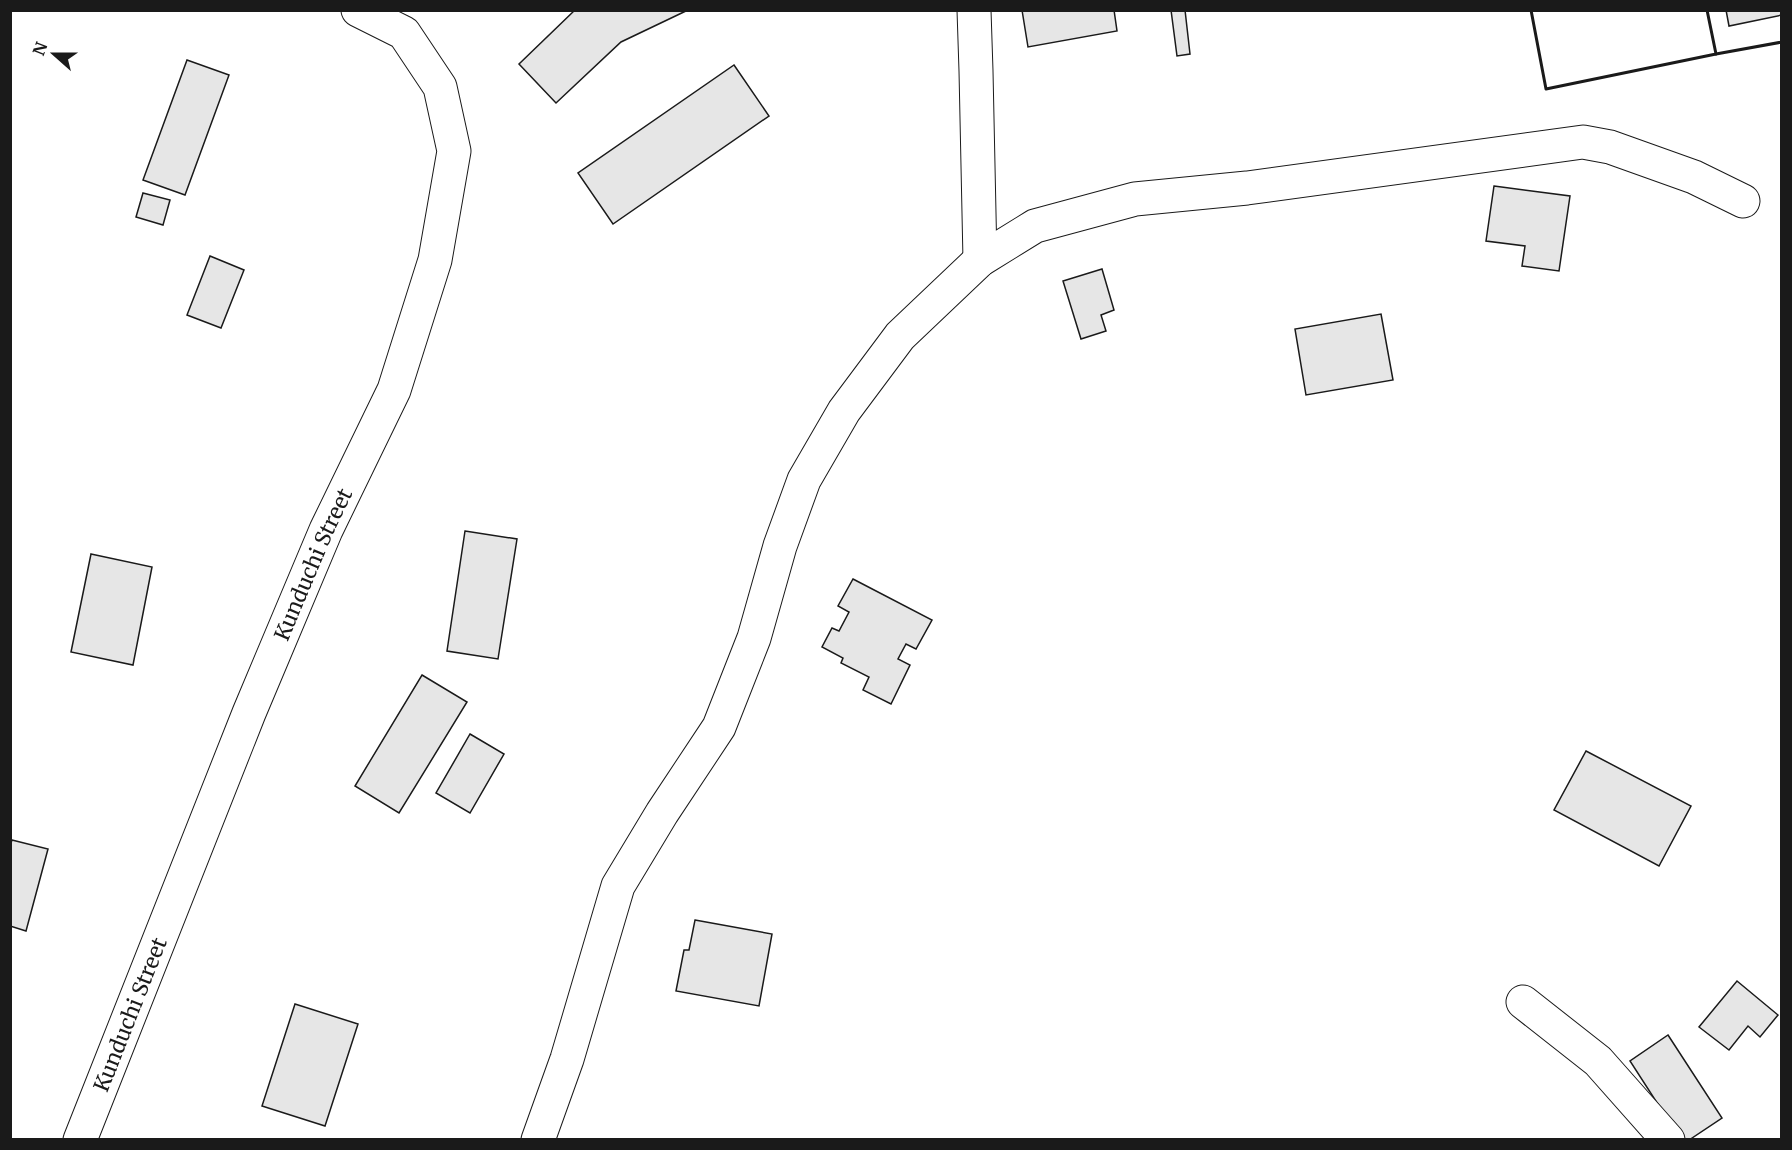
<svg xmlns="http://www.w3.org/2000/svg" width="1792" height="1150" font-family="Merriweather,serif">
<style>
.building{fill:#e6e6e6;stroke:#1a1a1a;stroke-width:1.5}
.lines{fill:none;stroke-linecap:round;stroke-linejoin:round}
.minor-casing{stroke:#1a1a1a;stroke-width:35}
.minor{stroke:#fff;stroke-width:33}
.wall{stroke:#1a1a1a;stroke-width:3}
.labels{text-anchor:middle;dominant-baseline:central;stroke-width:4.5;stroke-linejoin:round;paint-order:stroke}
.street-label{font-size:21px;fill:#1a1a1a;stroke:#fff}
</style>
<rect width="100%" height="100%" fill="#fff"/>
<g class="building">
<path d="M 575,10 L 688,10 L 621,42 L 556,103 L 519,64 Z"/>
<path d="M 1022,10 L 1114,10 L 1117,31 L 1028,47 Z"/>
<path d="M 1171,10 L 1185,10 L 1190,54 L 1177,56 Z"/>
<path d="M 1726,10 L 1782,10 L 1782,15 L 1729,26 Z"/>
<path d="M 187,60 L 229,75 L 185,195 L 143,180 Z"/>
<path d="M 734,65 L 769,116 L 613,224 L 578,173 Z"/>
<path d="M 1494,186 L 1570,196 L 1559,271 L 1522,266 L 1525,246 L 1486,241 Z"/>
<path d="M 143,193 L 170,200 L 163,225 L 136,217 Z"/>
<path d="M 210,256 L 244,270 L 221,328 L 187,315 Z"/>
<path d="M 1102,269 L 1114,310 L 1101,315 L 1106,331 L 1081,339 L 1063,281 Z"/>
<path d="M 1381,314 L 1393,380 L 1306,395 L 1295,329 Z"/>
<path d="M 465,531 L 517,539 L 498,659 L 447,651 Z"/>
<path d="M 91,554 L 152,567 L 133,665 L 71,652 Z"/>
<path d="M 853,579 L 932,620 L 916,649 L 906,644 L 898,659 L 910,665 L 891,704 L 863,690 L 869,677 L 841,663 L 843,658 L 822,647 L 832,628 L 839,631 L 849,612 L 838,606 Z"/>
<path d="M 422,675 L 467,702 L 399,813 L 355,786 Z"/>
<path d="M 470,734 L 504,754 L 470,813 L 436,793 Z"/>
<path d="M 1586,751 L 1691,806 L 1659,866 L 1554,810 Z"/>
<path d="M 12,840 L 48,849 L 26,931 L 10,926 L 10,846 Z"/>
<path d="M 695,920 L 772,934 L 759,1006 L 676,991 L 684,950 L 689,950 Z"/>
<path d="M 1737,981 L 1778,1015 L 1760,1037 L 1748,1026 L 1729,1050 L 1699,1027 Z"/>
<path d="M 295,1004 L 358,1024 L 325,1126 L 262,1106 Z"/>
<path d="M 1668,1035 L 1722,1118 L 1689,1140 L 1681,1140 L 1630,1061 Z"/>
</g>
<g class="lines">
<g class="minor-casing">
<g id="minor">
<path d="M 974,10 L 976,71 L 980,260"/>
<path d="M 1523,1002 L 1598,1061 L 1668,1140"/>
<path id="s1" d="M 80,1140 L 249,713 L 326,530 L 394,390 L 435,260 L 454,151 L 440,87 L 404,33 L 358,10"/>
<path d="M 538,1140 L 567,1059 L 618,886 L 662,813 L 719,727 L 754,638 L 780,546 L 804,480 L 844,411 L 900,336 L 980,260 L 1035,226 L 1135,199 L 1247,188 L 1583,142 L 1610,147 L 1694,177 L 1743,201"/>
</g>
</g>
<use href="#minor" class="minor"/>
<g class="wall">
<path d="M 1531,10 L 1546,89 L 1716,54 L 1707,10"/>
<path d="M 1716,54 L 1782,42"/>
</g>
</g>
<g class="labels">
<g class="street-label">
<text stroke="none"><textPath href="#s1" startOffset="621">Kunduchi Street</textPath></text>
<text stroke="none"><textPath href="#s1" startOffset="135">Kunduchi Street</textPath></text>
</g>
</g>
<rect width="1792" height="1150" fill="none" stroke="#1a1a1a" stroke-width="24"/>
<g transform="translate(54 54) rotate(291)" stroke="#ffffff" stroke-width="4.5" paint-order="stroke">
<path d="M0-4.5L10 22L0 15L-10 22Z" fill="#1a1a1a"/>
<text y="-9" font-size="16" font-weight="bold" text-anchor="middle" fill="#1a1a1a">N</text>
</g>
</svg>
